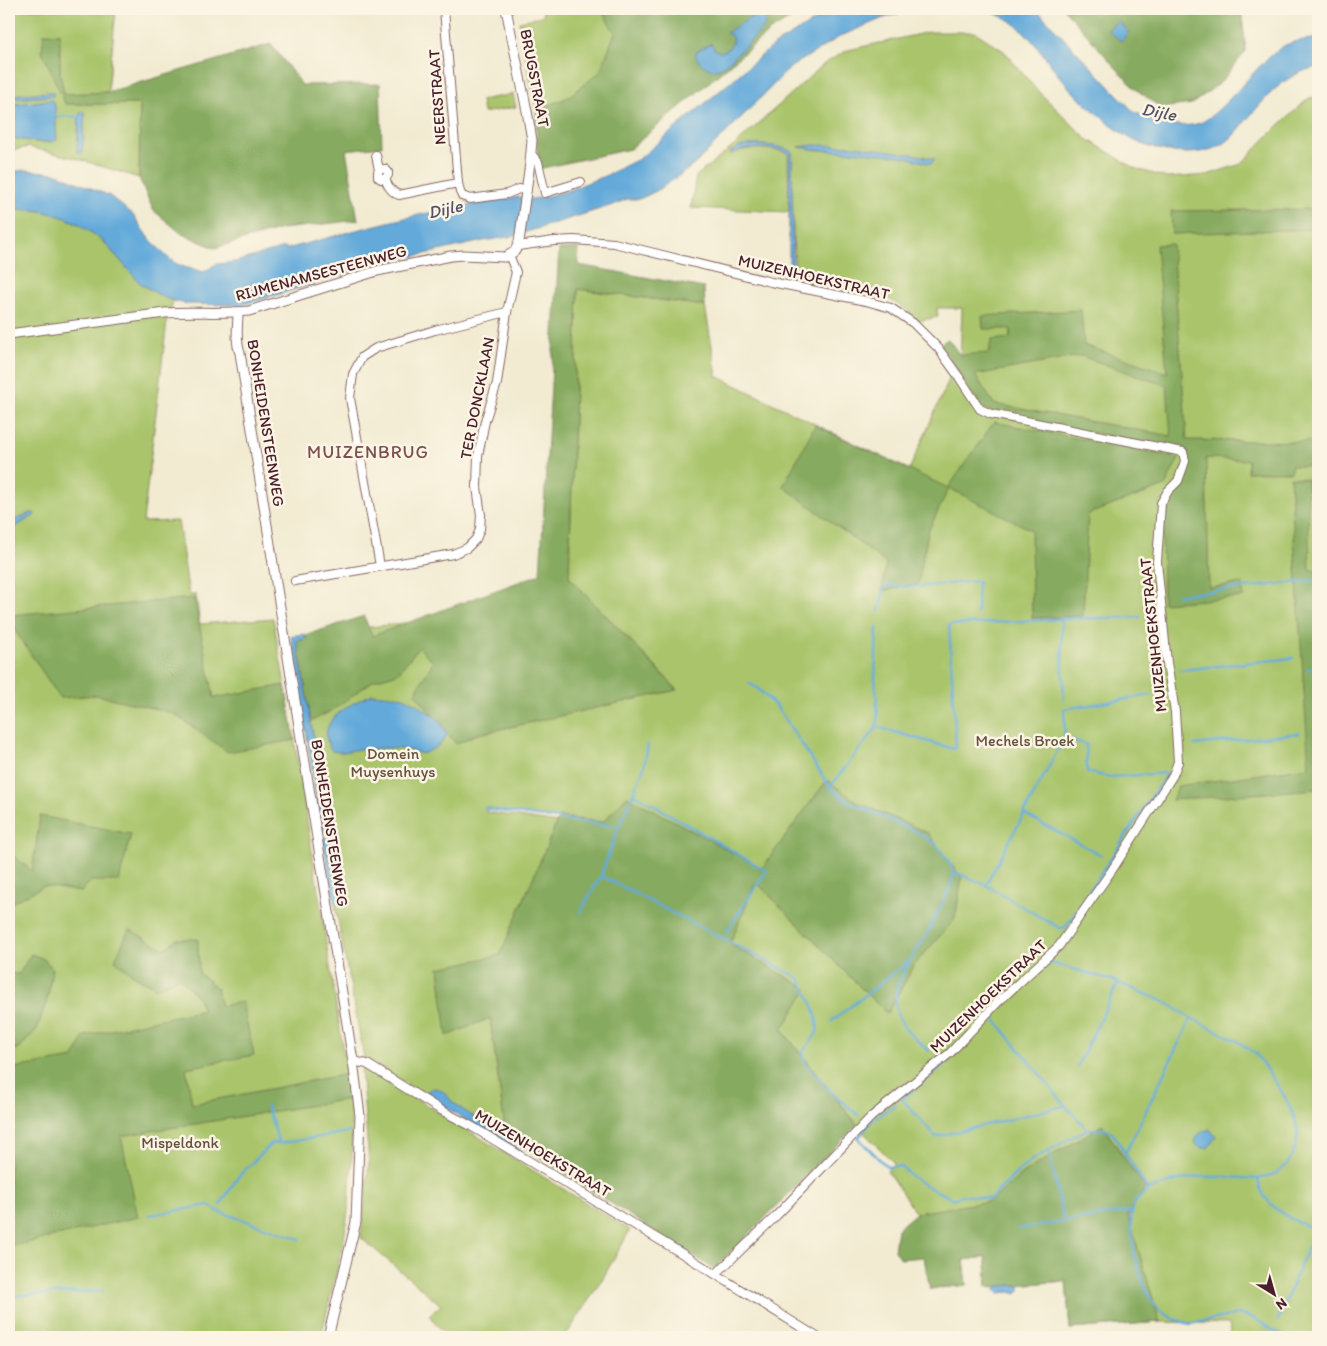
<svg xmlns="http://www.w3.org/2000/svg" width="1327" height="1346" font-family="Itim,sans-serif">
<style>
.green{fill:#a9c46b;stroke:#7a724b;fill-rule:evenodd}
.forest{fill:#86aa5f;stroke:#686445;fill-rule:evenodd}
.water{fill:#64aada;stroke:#576482}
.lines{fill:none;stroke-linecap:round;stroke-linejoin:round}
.stream{stroke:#64aada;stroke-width:2.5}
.minor-casing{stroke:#856665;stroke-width:10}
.tertiary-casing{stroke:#856665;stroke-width:11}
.minor{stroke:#fff;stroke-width:8}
.tertiary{stroke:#fff;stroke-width:9}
.labels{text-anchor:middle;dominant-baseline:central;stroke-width:5;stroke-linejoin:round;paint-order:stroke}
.street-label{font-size:16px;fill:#4a1f2b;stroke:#fcf5e5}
.park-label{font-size:16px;fill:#66513e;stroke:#fcf5e5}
.water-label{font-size:18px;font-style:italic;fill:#535068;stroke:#fcf5e5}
.neighbourhood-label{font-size:18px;letter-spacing:1px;fill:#7c4f4f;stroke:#fcf5e5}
</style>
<rect width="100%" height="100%" fill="#fcf5e5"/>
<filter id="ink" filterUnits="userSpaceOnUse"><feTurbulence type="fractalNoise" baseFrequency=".02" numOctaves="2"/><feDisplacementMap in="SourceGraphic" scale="10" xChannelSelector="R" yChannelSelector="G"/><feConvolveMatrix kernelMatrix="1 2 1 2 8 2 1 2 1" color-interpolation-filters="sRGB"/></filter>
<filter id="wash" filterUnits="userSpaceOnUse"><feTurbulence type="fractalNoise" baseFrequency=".0096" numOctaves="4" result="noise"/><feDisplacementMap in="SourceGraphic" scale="20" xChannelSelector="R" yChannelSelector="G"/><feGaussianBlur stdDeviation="1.12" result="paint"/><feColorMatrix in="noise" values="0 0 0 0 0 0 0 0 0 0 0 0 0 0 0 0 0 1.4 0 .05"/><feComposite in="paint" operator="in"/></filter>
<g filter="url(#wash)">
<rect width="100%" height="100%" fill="#f2ebd2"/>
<g class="green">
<path d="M 9,9 L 116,9 L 108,92 L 64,94 L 60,74 L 59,34 L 45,33 L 65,104 L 140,104 L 139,178 L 75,158 L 28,147 L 9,151 L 9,138 L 11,138 L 37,142 L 51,142 L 52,100 L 9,105 L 9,99 L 53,96 L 54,94 L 52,92 L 9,95 ZM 81,112 L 85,113 L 82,153 L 77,152 L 79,117 Z"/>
<path d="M 541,9 L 601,9 L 615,33 L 600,72 L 567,98 L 536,110 L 519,22 L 544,15 Z"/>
<path d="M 929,32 L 975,32 L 1004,51 L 1035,88 L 1087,139 L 1134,168 L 1167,178 L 1207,175 L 1241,164 L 1277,127 L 1309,98 L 1318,97 L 1318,1337 L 1231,1337 L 1229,1324 L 1160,1322 L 1070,1329 L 1066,1281 L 987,1287 L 986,1257 L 964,1260 L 967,1285 L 930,1289 L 916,1213 L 887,1171 L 894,1163 L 865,1134 L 782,1030 L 807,989 L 729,944 L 603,822 L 509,813 L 485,807 L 486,812 L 557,823 L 500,955 L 490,1018 L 506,1136 L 456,1106 L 450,1099 L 427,1092 L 425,1095 L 364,1058 L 335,904 L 340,901 L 340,898 L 297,641 L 306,639 L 306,635 L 444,618 L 464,740 L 474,735 L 677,689 L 569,577 L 578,289 L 705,306 L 717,376 L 909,470 L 956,364 L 960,363 L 962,308 L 937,308 L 938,317 L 918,321 L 906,309 L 887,298 L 796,281 L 793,234 L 792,152 C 778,146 762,144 747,145 L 743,150 C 757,148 774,148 788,153 L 789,212 L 691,208 L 696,176 L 734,146 L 825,63 L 848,50 Z"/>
<path d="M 513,94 L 516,107 L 483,113 L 481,100 Z"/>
<path d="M 18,209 L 42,211 L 66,218 L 79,224 L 103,241 L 141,284 L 161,296 L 173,301 L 167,321 L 143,522 L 178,521 L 189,595 L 196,595 L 200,624 L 273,618 L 293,731 L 348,1081 L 351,1114 L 352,1155 L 349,1204 L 344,1239 L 321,1337 L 9,1337 L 9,211 Z"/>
<path d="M 361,1069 L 368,1069 L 630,1230 L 603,1278 L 565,1337 L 447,1337 L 429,1315 L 441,1305 L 361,1238 L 369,1162 Z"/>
</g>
<g class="forest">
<path d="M 601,9 L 808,9 L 770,31 L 630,149 L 538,169 L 536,110 L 567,98 L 600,72 L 615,33 Z"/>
<path d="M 1064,9 L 1241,9 L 1246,51 L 1221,82 L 1192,104 L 1161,108 L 1133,87 Z"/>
<path d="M 44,33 L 60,34 L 60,74 L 64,94 L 108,92 L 271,44 L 302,85 L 380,84 L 382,146 L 346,150 L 358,220 L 282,229 L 215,248 L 182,234 L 153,210 L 139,178 L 140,104 L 65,104 L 42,51 Z"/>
<path d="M 1318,209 L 1318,229 L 1172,234 L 1171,211 Z"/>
<path d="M 1172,244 L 1187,440 L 1318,442 L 1318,466 L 1291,466 L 1291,472 L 1247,472 L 1248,460 L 1206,458 L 1209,588 L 1242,583 L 1244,597 L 1163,603 L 1162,509 C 1166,496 1173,492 1181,482 C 1188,472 1188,461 1188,450 L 1173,448 L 996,414 L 984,408 L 973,394 L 940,344 L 948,339 L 960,355 L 989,353 L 991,340 L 1010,338 L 1011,329 L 983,329 L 982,316 L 1081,310 L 1084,345 L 1167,373 L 1156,245 ZM 1081,356 L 1167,386 L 1171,436 L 994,404 L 975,375 Z"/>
<path d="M 578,248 L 579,265 L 704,288 L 705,306 L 578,289 L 569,577 L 677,690 L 474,735 L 456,744 L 415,693 L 433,662 L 419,647 L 398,673 L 374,680 L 331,711 L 311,721 L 297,641 L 306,639 L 306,635 L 364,616 L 372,636 L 540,574 L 559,249 Z"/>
<path d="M 994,422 L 1179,458 L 1165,486 L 1088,514 L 1083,616 L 1032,618 L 1031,530 L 949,488 L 928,532 L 918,584 L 882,591 L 886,563 L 783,486 L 815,425 L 948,488 Z"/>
<path d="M 1290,477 L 1307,479 L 1310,570 L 1318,570 L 1318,789 L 1172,800 L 1178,786 L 1309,767 Z"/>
<path d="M 194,598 L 214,698 L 285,685 L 295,740 L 228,752 L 173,713 L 97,695 L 60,698 L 18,635 L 9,615 Z"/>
<path d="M 827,780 L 859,803 L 928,833 L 962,878 L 955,919 L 915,964 L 887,1014 L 756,882 L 730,944 L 807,989 L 782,1030 L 857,1125 L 714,1269 L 506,1136 L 490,1018 L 447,1036 L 439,968 L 500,955 L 559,817 L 603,822 L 627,796 L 762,868 Z"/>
<path d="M 40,816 L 131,834 L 119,881 L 91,881 L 81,892 L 44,886 L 9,904 L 9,852 L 32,871 Z"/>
<path d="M 129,929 L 164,949 L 177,939 L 198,939 L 199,973 L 217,988 L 221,1006 L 242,1002 L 254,1055 L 186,1068 L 192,1104 L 347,1074 L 350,1099 L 121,1136 L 138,1217 L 9,1247 L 9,1069 L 74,1058 L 84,1036 L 203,1010 L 197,996 L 180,978 L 156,988 L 136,977 L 115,960 Z"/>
<path d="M 31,954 L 44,959 L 52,968 L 48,997 L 37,1029 L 20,1048 L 9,1051 L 9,973 L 19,974 Z"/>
<path d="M 1102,1125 L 1145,1188 L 1128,1215 L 1160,1322 L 1070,1329 L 1066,1281 L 987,1287 L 986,1257 L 964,1260 L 967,1285 L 930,1289 L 924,1257 L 901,1259 L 894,1251 L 897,1229 L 916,1213 L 991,1201 L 1023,1173 Z"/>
</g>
<g class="water">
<path d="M 834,9 L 914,9 L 881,19 L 841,36 L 791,67 L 695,164 L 680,175 L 658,190 L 646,196 L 639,199 L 627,199 L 616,204 L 514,236 L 483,241 L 371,266 L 273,296 L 271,295 L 270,297 L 240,305 L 187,304 L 173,301 L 161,296 L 141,284 L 103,241 L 79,224 L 66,218 L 42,211 L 18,209 L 9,211 L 9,172 L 25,170 L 55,173 L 110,196 L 133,215 L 147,236 L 166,256 L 175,263 L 184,267 L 204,272 L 216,264 L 235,262 L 284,248 L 287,249 C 342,234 397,218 454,208 L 455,209 L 456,207 L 519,197 L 532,199 L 539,198 L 564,192 L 607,175 L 639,159 L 773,46 Z"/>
<path d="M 981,9 L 1036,9 L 1134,112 C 1155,121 1178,130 1200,123 C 1215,118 1248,78 1261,65 C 1268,59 1279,47 1288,44 C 1297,40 1309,40 1318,38 L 1318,67 C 1284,73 1265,99 1244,123 C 1237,132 1229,142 1219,146 C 1205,153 1189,154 1174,152 C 1145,148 1129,140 1106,121 C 1095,111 1082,102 1072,91 C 1052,70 1038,42 1015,24 C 1005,16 992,13 981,9 Z"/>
<path d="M 761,11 L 766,19 L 765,26 L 753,39 L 729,62 L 720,68 L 712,70 C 704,66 695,62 696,52 L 711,43 C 716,57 730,53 733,40 L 731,35 L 726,33 Z"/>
<path d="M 1118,21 L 1129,32 L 1121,41 L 1108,30 Z"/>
<path d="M 52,92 L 54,93 L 53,96 L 9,99 L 9,95 Z"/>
<path d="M 52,100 L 55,105 L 57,140 C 43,145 26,140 11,138 L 9,138 L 9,105 Z"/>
<path d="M 81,112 L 85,112 L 82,153 L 77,152 L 79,117 Z"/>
<path d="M 747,145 C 759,144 782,145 792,152 L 793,280 L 789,280 L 789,154 C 782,148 752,147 742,150 C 739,151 735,153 731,154 L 730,153 L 739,147 Z"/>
<path d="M 814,145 L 856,146 L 917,155 L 935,159 L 931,164 L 906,157 L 890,155 L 862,152 L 818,150 L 799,147 Z"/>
<path d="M 30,513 L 33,513 L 35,514 L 34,516 L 13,528 L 11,531 L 9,541 L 9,523 Z"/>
<path d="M 305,634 L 306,639 L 297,641 L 330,831 L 322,832 L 291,636 Z"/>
<path d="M 372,694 L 404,697 L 419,705 L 440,721 L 447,734 C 442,746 434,749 422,754 C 401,747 384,747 363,750 L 361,749 C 349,750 345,754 332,751 C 312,722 350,704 372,694 Z"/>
<path d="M 330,837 L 340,898 L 340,901 L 336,904 L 334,902 L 323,838 Z"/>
<path d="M 434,1088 C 444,1088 448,1099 455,1104 C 470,1116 493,1128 509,1138 L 514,1145 L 521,1150 L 520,1153 L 425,1095 L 429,1090 Z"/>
<path d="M 1210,1129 L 1216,1137 L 1208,1148 L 1200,1148 L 1195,1143 L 1197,1136 L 1202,1132 Z"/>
<path d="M 1014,1285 L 1020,1286 L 1020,1291 L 1017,1294 L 1010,1292 L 998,1293 L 995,1290 L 998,1286 Z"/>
</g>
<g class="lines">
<g class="stream">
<path d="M 56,116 L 79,117"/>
<path d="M 1177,595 L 1318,580"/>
<path d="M 879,611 L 885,586 L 913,587 L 978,581 L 977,613"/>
<path d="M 877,627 L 875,678 L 878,718 L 877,727"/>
<path d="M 1308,669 L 1318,668"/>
<path d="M 1180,670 L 1293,658"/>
<path d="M 749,683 L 757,688 L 777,707 L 830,787 L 847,801 L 915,831 L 936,844 L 950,863 L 954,872 L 952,882 L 945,898 L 927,934 L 910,961 L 898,984 L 895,1004 L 899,1018 L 907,1031 L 929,1051"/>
<path d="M 1064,699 L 1061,619 L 1140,617"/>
<path d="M 1194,745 L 1299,733"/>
<path d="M 830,787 L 877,727 L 954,749 L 956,745 L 949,625 L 1061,619"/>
<path d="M 633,794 L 644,767 L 648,745"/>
<path d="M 485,809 L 619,827 L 633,794 L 638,796 L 767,871 L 762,878 L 726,933"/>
<path d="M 1024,814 L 1101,855"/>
<path d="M 954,872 L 986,885 L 1064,738 L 1065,733 L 1064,709 L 1152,695"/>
<path d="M 601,875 L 617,832"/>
<path d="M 986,885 L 1059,928 L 1065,928 L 1167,773 L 1110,777 L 1087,772 L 1086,744 L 1064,738"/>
<path d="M 580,912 L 601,876 L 799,978 C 807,992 820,1015 817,1032 C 816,1036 806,1047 803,1052 L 805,1063 L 829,1090 L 858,1115"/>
<path d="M 1040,969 L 1051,963 L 1109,979 L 1165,1002 L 1191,1018 L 1237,1041 L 1256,1054 L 1285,1097 L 1295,1119 L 1298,1132 L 1296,1146 L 1288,1164 L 1277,1173 L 1258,1179 L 1228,1177 L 1198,1177 L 1174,1181 L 1148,1190 L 1134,1203 L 1131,1217 L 1134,1254 L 1144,1286 L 1150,1298 L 1160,1311 L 1174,1319 L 1190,1324 L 1238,1314 L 1253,1318 L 1285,1337"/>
<path d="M 1010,996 L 991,1015 L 1065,1105 L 1087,1129"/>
<path d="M 991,1015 L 971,1039 L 940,1068 L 902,1099 L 936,1137 L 1064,1106"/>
<path d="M 832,1021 L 908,962"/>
<path d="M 1077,1067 L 1118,983"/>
<path d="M 896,1104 L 875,1118 L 858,1138 L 887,1167 L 901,1166 C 914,1182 935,1190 953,1199 L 965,1195 L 990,1199 L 1021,1169 L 1032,1160 L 1087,1129 L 1107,1129 L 1114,1135 L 1148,1190"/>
<path d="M 267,1106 L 279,1143"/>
<path d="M 1317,1134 L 1318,1133"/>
<path d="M 1049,1152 L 1064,1221"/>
<path d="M 1125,1154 L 1191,1018"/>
<path d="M 1258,1179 C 1259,1182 1259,1187 1261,1190 C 1271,1212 1298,1223 1318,1230"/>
<path d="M 220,1205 L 238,1177 L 272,1143 L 282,1143 L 349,1132"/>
<path d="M 150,1215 L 209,1205 L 217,1211 L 300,1239"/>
<path d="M 1019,1229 L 1132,1211"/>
<path d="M 9,1296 L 103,1291"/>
<path d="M 1278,1320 L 1315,1229"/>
</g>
</g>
</g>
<g filter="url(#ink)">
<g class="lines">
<g class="minor-casing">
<g id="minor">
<path d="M 444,9 L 458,183 L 460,192 L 462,196 L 470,199 L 507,194 L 519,189 L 527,190"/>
<path d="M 531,154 L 538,162 L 545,193 L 581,182"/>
<path d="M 376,155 L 379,170"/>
<path d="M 385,179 L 388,175 L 388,172 L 385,169 L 381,169 L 378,172 L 378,177 L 381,179 L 385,179 C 388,186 391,192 399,195 L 458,183"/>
<path d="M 518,246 L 554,241 L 574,240 L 614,243 L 771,282 L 866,301 L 891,308 L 913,323 L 938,348 L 959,377 L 980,409 L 991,414 L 1183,452 L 1185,461 L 1182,470 L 1178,481 L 1168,491 L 1161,503 L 1157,562 L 1167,663 L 1175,712 L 1178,762 L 1173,775 L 1112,870 L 1059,946 L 998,1002 L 950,1053 L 871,1117 L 776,1216 L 716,1274"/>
<path d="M 380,566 L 350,398 L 353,374 L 362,357 L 376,348 L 435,330 L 507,312"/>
<path d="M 295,581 L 453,554 L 467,548 L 476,539 L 480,529 L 481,515 L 477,487 L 478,456 L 485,421 L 497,383 L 507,312 L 516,272 L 509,255"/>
<path d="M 353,1061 L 367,1064 L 439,1109 L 471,1126 L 686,1256 L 817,1337"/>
<path d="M 951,1337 L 959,1337"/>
</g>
</g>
<g class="tertiary-casing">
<g id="tertiary">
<path d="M 238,312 C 238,325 235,341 240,353 L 277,589 L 353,1061 L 360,1116 L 356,1222 L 328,1337"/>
<path d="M 9,334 L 165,313 C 193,311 221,314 249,311 L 377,271 L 451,256 L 464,255 L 505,257 L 509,255 L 515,251 L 519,242 L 530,163 L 532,140 L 527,111 L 506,9"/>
</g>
</g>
<use href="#minor" class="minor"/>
<use href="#tertiary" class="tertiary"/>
</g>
</g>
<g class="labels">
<g class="street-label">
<text transform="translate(535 78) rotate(79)">BRUGSTRAAT</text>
<text transform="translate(437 97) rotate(-94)">NEERSTRAAT</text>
<text transform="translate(321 273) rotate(-15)">RIJMENAMSESTEENWEG</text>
<text transform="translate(814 277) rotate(13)">MUIZENHOEKSTRAAT</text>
<text transform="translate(477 398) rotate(-79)">TER DONCKLAAN</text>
<text transform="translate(266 423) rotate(81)">BONHEIDENSTEENWEG</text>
<text transform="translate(1153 635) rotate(-96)">MUIZENHOEKSTRAAT</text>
<text transform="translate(330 823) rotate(81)">BONHEIDENSTEENWEG</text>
<text transform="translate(988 996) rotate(-44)">MUIZENHOEKSTRAAT</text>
<text transform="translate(543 1153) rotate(31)">MUIZENHOEKSTRAAT</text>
</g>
<g class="park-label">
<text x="1025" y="740">Mechels Broek</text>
<text x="393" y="753">Domein<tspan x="393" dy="18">Muysenhuys</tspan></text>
<text x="180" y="1142">Mispeldonk</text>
</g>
<g class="water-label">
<text transform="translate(1159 112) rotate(11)">Dijle</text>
<text transform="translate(445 209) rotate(-13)">Dijle</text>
</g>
<g class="neighbourhood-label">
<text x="368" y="452">MUIZENBRUG</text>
</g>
</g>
<rect width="1327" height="1346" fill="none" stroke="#fcf5e5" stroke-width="30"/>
<g transform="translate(1274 1294) rotate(143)" stroke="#fcf5e5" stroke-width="4" paint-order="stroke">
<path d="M0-4L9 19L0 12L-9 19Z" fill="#4a1f2b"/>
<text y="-8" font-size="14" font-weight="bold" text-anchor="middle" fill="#4a1f2b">N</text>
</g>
</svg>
